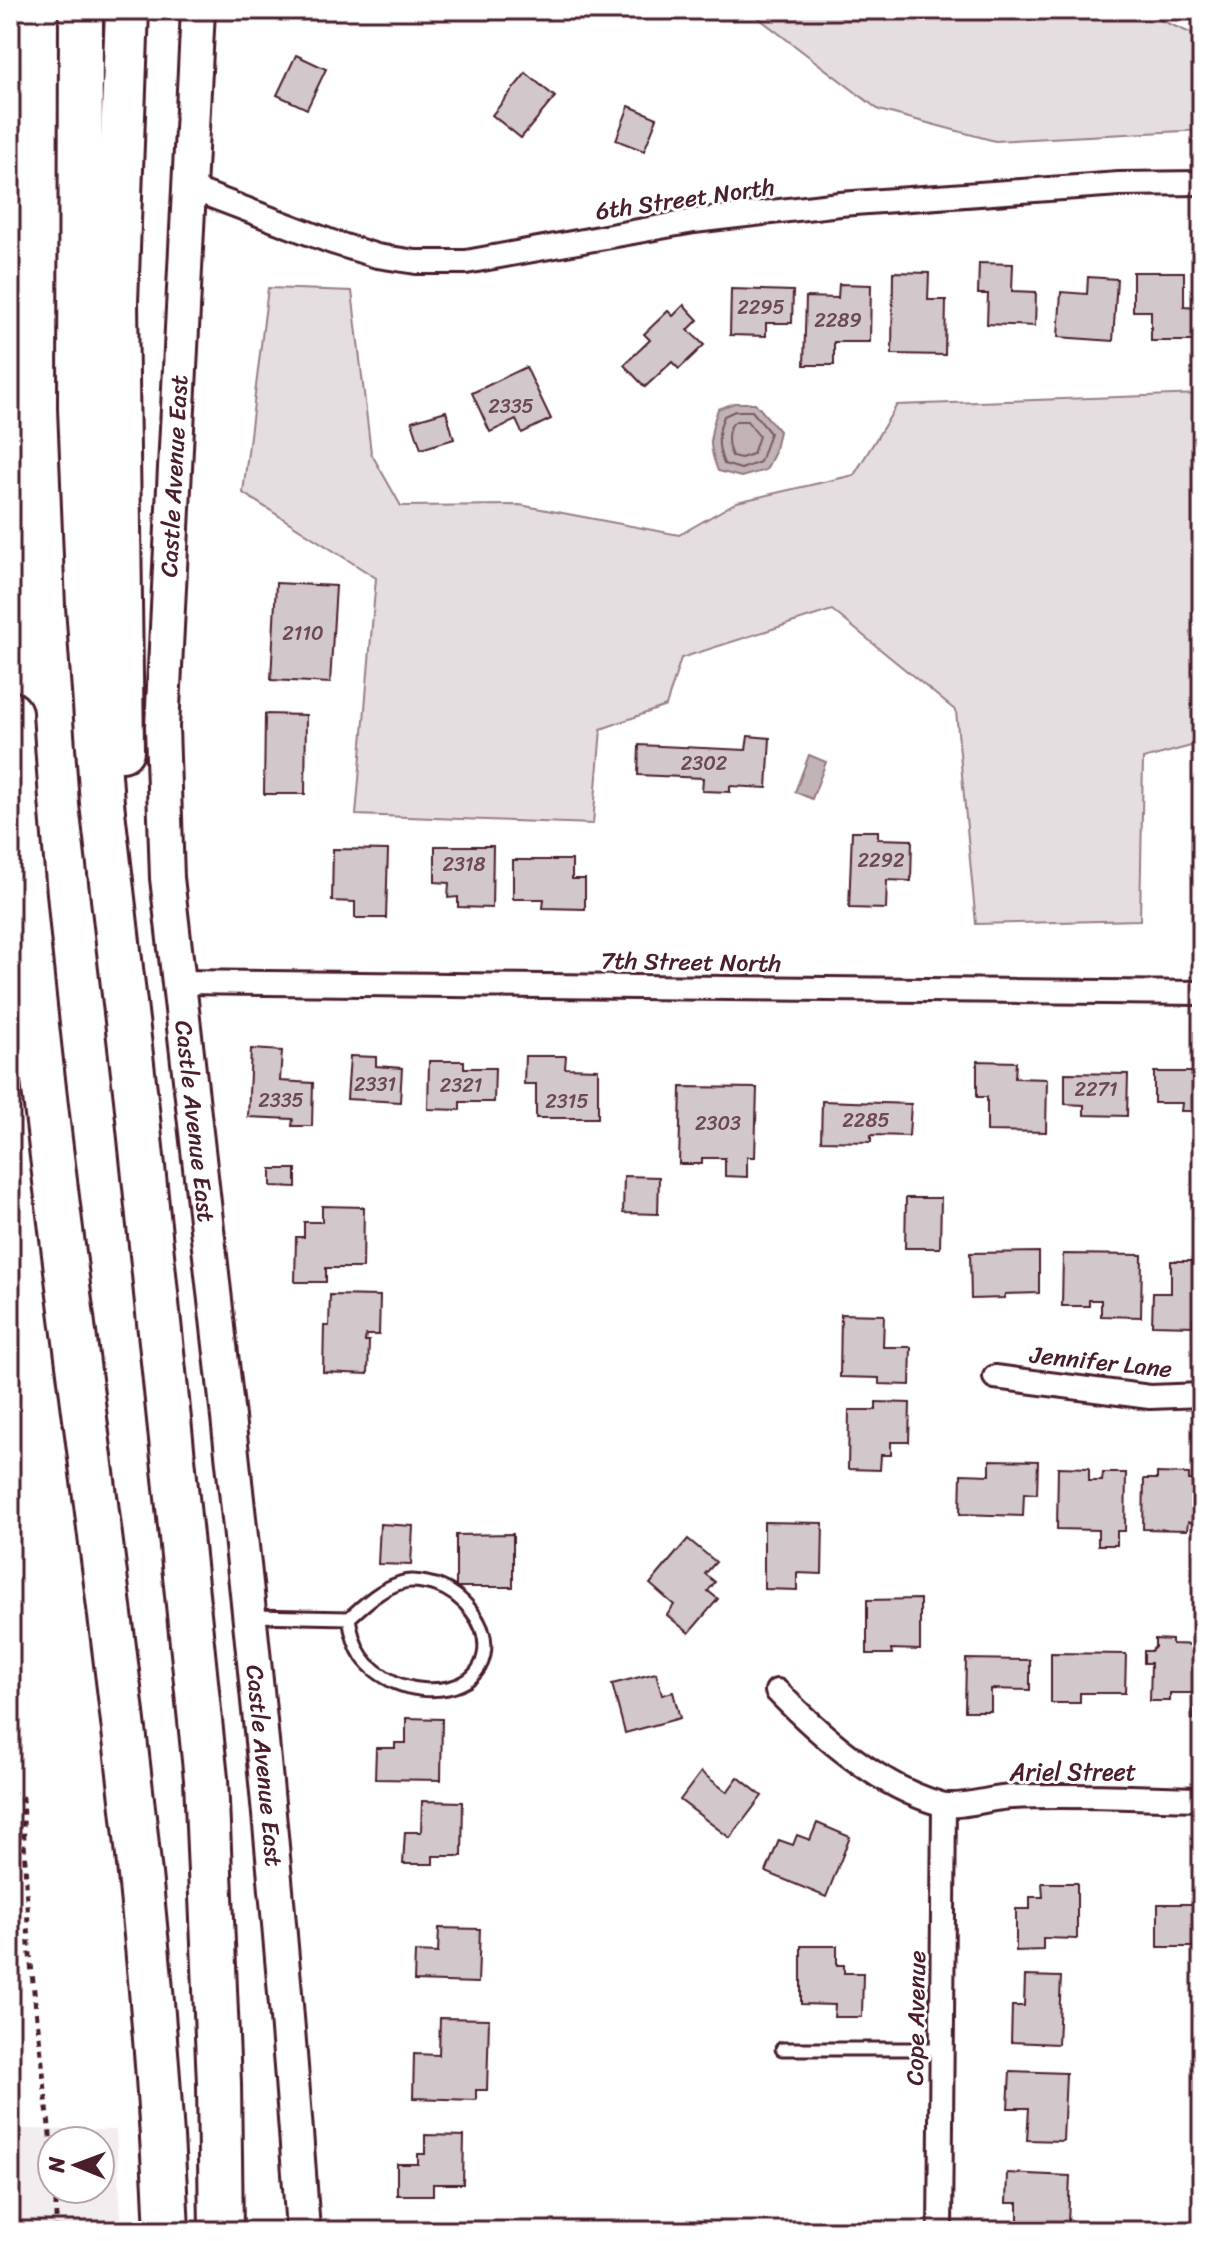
<svg xmlns="http://www.w3.org/2000/svg" width="1212" height="2241" font-family="Sriracha,sans-serif">
<style>
.built{fill:#f2eeef;fill-rule:evenodd}
.green{fill:#e5dee0;stroke:#987e86;stroke-width:2}
.water{fill:#c1b3b6;stroke:#91787e;stroke-width:2}
.lines{fill:none;stroke-linecap:round;stroke-linejoin:round}
.shore{stroke:#7a5a63;stroke-width:2}
.building{fill:#d2c7cb;stroke:#4a1f2b;stroke-width:2}
.lane-casing{stroke:#4a1f2b;stroke-width:17}
.street-casing{stroke:#4a1f2b;stroke-width:28}
.secondary-casing{stroke:#4a1f2b;stroke-width:38}
.highway-casing{stroke:#4a1f2b;stroke-width:48}
.path{stroke:#4a1f2b;stroke-width:5;stroke-dasharray:6 6;stroke-linecap:butt}
.lane{stroke:#fff;stroke-width:11}
.street{stroke:#fff;stroke-width:22}
.secondary{stroke:#fff;stroke-width:32}
.highway{stroke:#fff;stroke-width:42}
.labels{text-anchor:middle;dominant-baseline:central;stroke-width:6;stroke-linejoin:round;paint-order:stroke}
.number-label{font-size:20px;fill:#6c4953}
.street-label{font-size:24px;fill:#4a1f2b;stroke:#fff}
</style>
<rect width="100%" height="100%" fill="#fff"/>
<filter id="ink" filterUnits="userSpaceOnUse"><feTurbulence type="fractalNoise" baseFrequency=".0125" numOctaves="2"/><feDisplacementMap in="SourceGraphic" scale="16" xChannelSelector="R" yChannelSelector="G"/><feConvolveMatrix kernelMatrix="1 2 1 2 8 2 1 2 1" color-interpolation-filters="sRGB"/></filter>
<g filter="url(#ink)">
<path class="built" d="M 10,2129 L 116,2130 L 122,2231 L 10,2231 ZM 52,2141 L 100,2141 L 100,2189 L 52,2189 Z"/>
<g class="green">
<path d="M 748,10 L 1137,10 L 1202,38 L 1202,130 L 995,141 L 879,110 Z"/>
<path d="M 268,288 L 352,291 L 371,453 L 401,506 L 520,505 L 679,535 L 737,502 L 854,475 L 897,405 L 1202,394 L 1202,743 L 1143,759 L 1140,920 L 976,924 L 956,711 L 832,610 L 681,658 L 666,706 L 601,729 L 593,824 L 356,815 L 376,578 L 243,493 Z"/>
</g>
<g class="water">
<path d="M 734,403 L 755,403 L 779,431 L 774,454 L 766,470 L 741,477 L 718,471 C 708,446 709,434 718,409 Z"/>
<path d="M 809,755 L 826,762 L 812,799 L 795,792 Z"/>
</g>
<g class="lines">
<g class="shore">
<path d="M 735,411 L 752,411 L 770,433 L 760,462 L 741,469 L 724,464 C 717,447 717,433 724,416 Z"/>
<path d="M 736,421 L 747,421 L 759,436 L 753,454 L 741,458 L 732,456 C 727,445 725,428 736,421 Z"/>
</g>
</g>
<g class="building">
<path d="M 296,55 L 326,69 L 307,109 L 277,95 Z"/>
<path d="M 526,73 L 555,97 L 521,138 L 492,115 Z"/>
<path d="M 629,106 L 657,118 L 644,151 L 616,140 Z"/>
<path d="M 979,263 L 1013,264 L 1012,291 L 1036,292 L 1035,326 L 987,324 L 988,294 L 978,294 Z"/>
<path d="M 893,272 L 929,273 L 928,300 L 946,300 L 945,355 L 892,354 Z"/>
<path d="M 1133,272 L 1184,272 L 1184,306 L 1197,307 L 1197,341 L 1151,341 L 1151,311 L 1133,311 Z"/>
<path d="M 1088,277 L 1117,279 L 1113,341 L 1058,337 L 1061,292 L 1087,294 Z"/>
<path d="M 839,284 L 871,285 L 870,342 L 834,342 L 834,365 L 804,365 L 806,297 L 838,298 Z"/>
<path d="M 731,289 L 793,291 L 792,323 L 766,323 L 766,336 L 730,335 Z"/>
<path d="M 684,305 L 698,320 L 688,330 L 704,345 L 679,369 L 672,362 L 645,387 L 624,365 L 650,340 L 644,334 L 668,311 L 673,316 Z"/>
<path d="M 526,367 L 551,419 L 522,433 L 516,420 L 490,432 L 472,393 Z"/>
<path d="M 446,411 L 454,439 L 421,449 L 412,421 Z"/>
<path d="M 276,583 L 336,586 L 330,683 L 271,680 Z"/>
<path d="M 265,714 L 306,715 L 305,794 L 264,794 Z"/>
<path d="M 748,736 L 770,738 L 767,788 L 730,786 L 730,792 L 702,791 L 703,778 L 638,775 L 639,745 L 746,750 Z"/>
<path d="M 1198,830 L 1202,830 L 1202,876 L 1197,876 Z"/>
<path d="M 852,831 L 878,831 L 878,839 L 912,840 L 911,881 L 887,880 L 886,909 L 849,908 Z"/>
<path d="M 435,846 L 493,846 L 492,908 L 458,907 L 458,897 L 448,898 L 449,883 L 435,882 Z"/>
<path d="M 333,849 L 388,850 L 386,918 L 355,918 L 355,902 L 332,901 Z"/>
<path d="M 513,860 L 572,860 L 572,879 L 585,879 L 585,909 L 543,908 L 544,899 L 513,899 Z"/>
<path d="M 251,1049 L 282,1051 L 280,1081 L 313,1083 L 312,1126 L 292,1126 L 293,1119 L 248,1117 Z"/>
<path d="M 350,1056 L 376,1057 L 376,1066 L 402,1068 L 400,1102 L 347,1099 Z"/>
<path d="M 525,1056 L 566,1056 L 565,1068 L 598,1069 L 598,1118 L 536,1118 L 536,1084 L 524,1084 Z"/>
<path d="M 429,1061 L 464,1061 L 464,1068 L 495,1068 L 494,1102 L 460,1102 L 460,1110 L 428,1109 Z"/>
<path d="M 977,1061 L 1016,1062 L 1015,1078 L 1047,1079 L 1046,1132 L 987,1131 L 987,1097 L 977,1097 Z"/>
<path d="M 1154,1072 L 1202,1072 L 1202,1111 L 1181,1111 L 1182,1103 L 1154,1103 Z"/>
<path d="M 1065,1073 L 1128,1074 L 1127,1116 L 1084,1115 L 1084,1105 L 1065,1104 Z"/>
<path d="M 681,1087 L 757,1088 L 755,1157 L 747,1157 L 747,1177 L 725,1176 L 725,1158 L 702,1158 L 702,1164 L 679,1164 Z"/>
<path d="M 822,1101 L 911,1104 L 909,1136 L 871,1135 L 871,1142 L 821,1141 Z"/>
<path d="M 271,1169 L 296,1169 L 296,1187 L 271,1186 Z"/>
<path d="M 624,1176 L 659,1177 L 658,1214 L 623,1213 Z"/>
<path d="M 906,1198 L 941,1198 L 940,1248 L 905,1248 Z"/>
<path d="M 322,1206 L 364,1207 L 363,1268 L 326,1268 L 326,1282 L 295,1282 L 296,1237 L 304,1237 L 304,1222 L 322,1222 Z"/>
<path d="M 1039,1252 L 1039,1293 L 1005,1294 L 1004,1298 L 971,1299 L 970,1253 Z"/>
<path d="M 1201,1252 L 1202,1319 L 1193,1318 L 1193,1326 L 1152,1325 L 1153,1293 L 1171,1293 L 1171,1261 L 1201,1261 Z"/>
<path d="M 1063,1254 L 1142,1255 L 1141,1317 L 1101,1316 L 1101,1300 L 1089,1300 L 1089,1306 L 1062,1306 Z"/>
<path d="M 330,1295 L 380,1296 L 379,1335 L 366,1335 L 365,1341 L 369,1341 L 368,1374 L 323,1372 L 324,1326 L 329,1326 Z"/>
<path d="M 841,1314 L 884,1315 L 883,1347 L 911,1347 L 910,1385 L 879,1384 L 879,1378 L 840,1377 Z"/>
<path d="M 876,1402 L 910,1403 L 909,1442 L 891,1442 L 891,1455 L 881,1455 L 880,1470 L 848,1469 L 849,1410 L 876,1410 Z"/>
<path d="M 990,1460 L 1038,1461 L 1037,1494 L 1024,1493 L 1023,1516 L 960,1514 L 961,1474 L 990,1475 Z"/>
<path d="M 1058,1467 L 1089,1468 L 1089,1481 L 1102,1481 L 1103,1473 L 1126,1473 L 1125,1531 L 1117,1531 L 1117,1545 L 1098,1545 L 1098,1530 L 1057,1529 Z"/>
<path d="M 1157,1473 L 1189,1474 L 1189,1480 L 1202,1480 L 1202,1523 L 1188,1522 L 1187,1530 L 1143,1529 L 1144,1479 L 1157,1479 Z"/>
<path d="M 764,1522 L 823,1523 L 822,1574 L 797,1573 L 797,1590 L 764,1589 Z"/>
<path d="M 380,1524 L 413,1526 L 411,1565 L 378,1564 Z"/>
<path d="M 513,1534 L 513,1587 L 456,1587 L 456,1535 Z"/>
<path d="M 688,1539 L 716,1562 L 705,1574 L 715,1582 L 708,1591 L 718,1599 L 689,1633 L 667,1615 L 674,1605 L 650,1584 Z"/>
<path d="M 920,1599 L 920,1650 L 891,1649 L 892,1654 L 867,1654 L 867,1600 Z"/>
<path d="M 1155,1639 L 1172,1640 L 1172,1644 L 1202,1645 L 1202,1719 L 1193,1719 L 1194,1693 L 1170,1693 L 1170,1701 L 1150,1701 L 1151,1663 L 1144,1663 L 1144,1651 L 1151,1651 L 1155,1647 Z"/>
<path d="M 1051,1653 L 1126,1654 L 1125,1693 L 1080,1693 L 1080,1703 L 1051,1703 Z"/>
<path d="M 966,1659 L 1030,1660 L 1030,1690 L 991,1689 L 991,1711 L 965,1711 Z"/>
<path d="M 656,1673 L 662,1695 L 673,1692 L 680,1718 L 625,1733 L 612,1684 Z"/>
<path d="M 406,1718 L 442,1719 L 441,1780 L 375,1779 L 376,1748 L 395,1748 L 395,1743 L 406,1743 Z"/>
<path d="M 701,1772 L 727,1792 L 738,1777 L 762,1796 L 730,1838 L 680,1800 Z"/>
<path d="M 422,1801 L 463,1802 L 462,1856 L 433,1856 L 433,1864 L 403,1864 L 405,1832 L 421,1832 Z"/>
<path d="M 817,1823 L 850,1837 L 826,1897 L 766,1872 L 779,1840 L 793,1845 L 797,1835 L 810,1840 Z"/>
<path d="M 1193,1877 L 1202,1877 L 1202,1947 L 1158,1947 L 1158,1904 L 1193,1904 Z"/>
<path d="M 1042,1883 L 1077,1883 L 1077,1939 L 1043,1938 L 1043,1950 L 1016,1951 L 1016,1909 L 1030,1909 L 1030,1897 L 1043,1897 Z"/>
<path d="M 439,1928 L 480,1929 L 478,1983 L 414,1981 L 415,1952 L 438,1953 Z"/>
<path d="M 801,1946 L 837,1946 L 837,1965 L 844,1965 L 844,1973 L 863,1973 L 862,2017 L 834,2017 L 835,2005 L 801,2004 Z"/>
<path d="M 1025,1976 L 1061,1977 L 1058,2044 L 1011,2042 L 1012,2006 L 1024,2006 Z"/>
<path d="M 440,2018 L 489,2019 L 487,2090 L 476,2090 L 476,2100 L 413,2098 L 414,2054 L 439,2055 Z"/>
<path d="M 1010,2071 L 1066,2073 L 1063,2141 L 1027,2140 L 1029,2108 L 1008,2108 Z"/>
<path d="M 425,2135 L 464,2136 L 463,2184 L 433,2184 L 433,2195 L 397,2195 L 397,2164 L 418,2164 L 418,2154 L 425,2154 Z"/>
<path d="M 1007,2173 L 1070,2176 L 1068,2223 L 1018,2222 L 1018,2203 L 1006,2203 Z"/>
</g>
<g class="lines">
<g class="lane-casing">
<g id="lane">
<path d="M 253,1616 L 349,1618 C 365,1604 379,1590 400,1583 C 411,1579 424,1582 436,1585 C 462,1594 490,1624 484,1655 C 476,1694 424,1695 396,1683 C 364,1668 354,1651 349,1618"/>
<path d="M 782,2049 L 942,2049"/>
</g>
</g>
<g class="street-casing">
<g id="street">
<path d="M 190,188 L 332,242 L 377,256 L 416,262 L 466,262 L 694,221 L 840,204 L 1119,184 L 1202,183"/>
<path d="M 179,982 L 1202,993"/>
<path d="M 995,1377 L 1150,1397 L 1202,1395"/>
<path d="M 777,1691 C 821,1736 879,1787 941,1804 C 959,1809 993,1797 1013,1797 C 1076,1794 1139,1798 1202,1799"/>
<path d="M 940,2231 L 944,1805"/>
</g>
</g>
<g class="secondary-casing">
<g id="secondary">
<path id="s1" d="M 198,10 L 162,727 L 167,878 C 218,1328 273,1779 303,2231"/>
</g>
</g>
<g class="highway-casing">
<g id="highway">
<path d="M 81,10 L 80,408 L 88,606 L 102,803 L 136,1099 L 206,1779 L 219,2083 L 221,2231"/>
<path d="M 10,713 C 41,1221 145,1722 167,2231"/>
<path d="M 122,750 L 116,302 L 127,10"/>
</g>
</g>
<g class="path">
<path d="M 10,1792 L 22,1798 L 29,1946 L 52,2153"/>
<path d="M 56,2189 L 56,2231"/>
</g>
<use href="#lane" class="lane"/>
<use href="#street" class="street"/>
<use href="#secondary" class="secondary"/>
<use href="#highway" class="highway"/>
</g>
</g>
<g class="labels">
<g class="number-label">
<text x="761" y="307">2295</text>
<text x="838" y="320">2289</text>
<text x="511" y="406">2335</text>
<text x="303" y="633">2110</text>
<text x="704" y="763">2302</text>
<text x="881" y="860">2292</text>
<text x="464" y="864">2318</text>
<text x="375" y="1084">2331</text>
<text x="461" y="1085">2321</text>
<text x="1096" y="1089">2271</text>
<text x="281" y="1100">2335</text>
<text x="567" y="1101">2315</text>
<text x="866" y="1120">2285</text>
<text x="718" y="1123">2303</text>
</g>
<g class="street-label">
<text transform="translate(685 199) rotate(-8)">6th Street North</text>
<text transform="translate(174 476) rotate(-87)">Castle Avenue East</text>
<text transform="translate(691 962) rotate(1)">7th Street North</text>
<text stroke="none"><textPath href="#s1" startOffset="1114">Castle Avenue East</textPath></text>
<text transform="translate(1101 1362) rotate(6)">Jennifer Lane</text>
<text stroke="none"><textPath href="#s1" startOffset="1762">Castle Avenue East</textPath></text>
<text x="1073" y="1772">Ariel Street</text>
<text transform="translate(916 2018) rotate(-89)">Cope Avenue</text>
</g>
</g>
<rect width="1212" height="2241" fill="none" stroke="#fff" stroke-width="40"/>
<rect x="20" y="20" width="1172" height="2201" fill="none" stroke="#4a1f2b" stroke-width="3" filter="url(#ink)"/>
<g transform="translate(76 2165) rotate(271)"><circle r="38" fill="#ffffff" stroke="#b7a5aa" stroke-width="2"/>
<path d="M0-6L14 30L0 20L-14 30Z" fill="#4a1f2b"/>
<text y="-12" font-size="22" font-weight="bold" text-anchor="middle" fill="#4a1f2b">N</text>
</g>
</svg>
